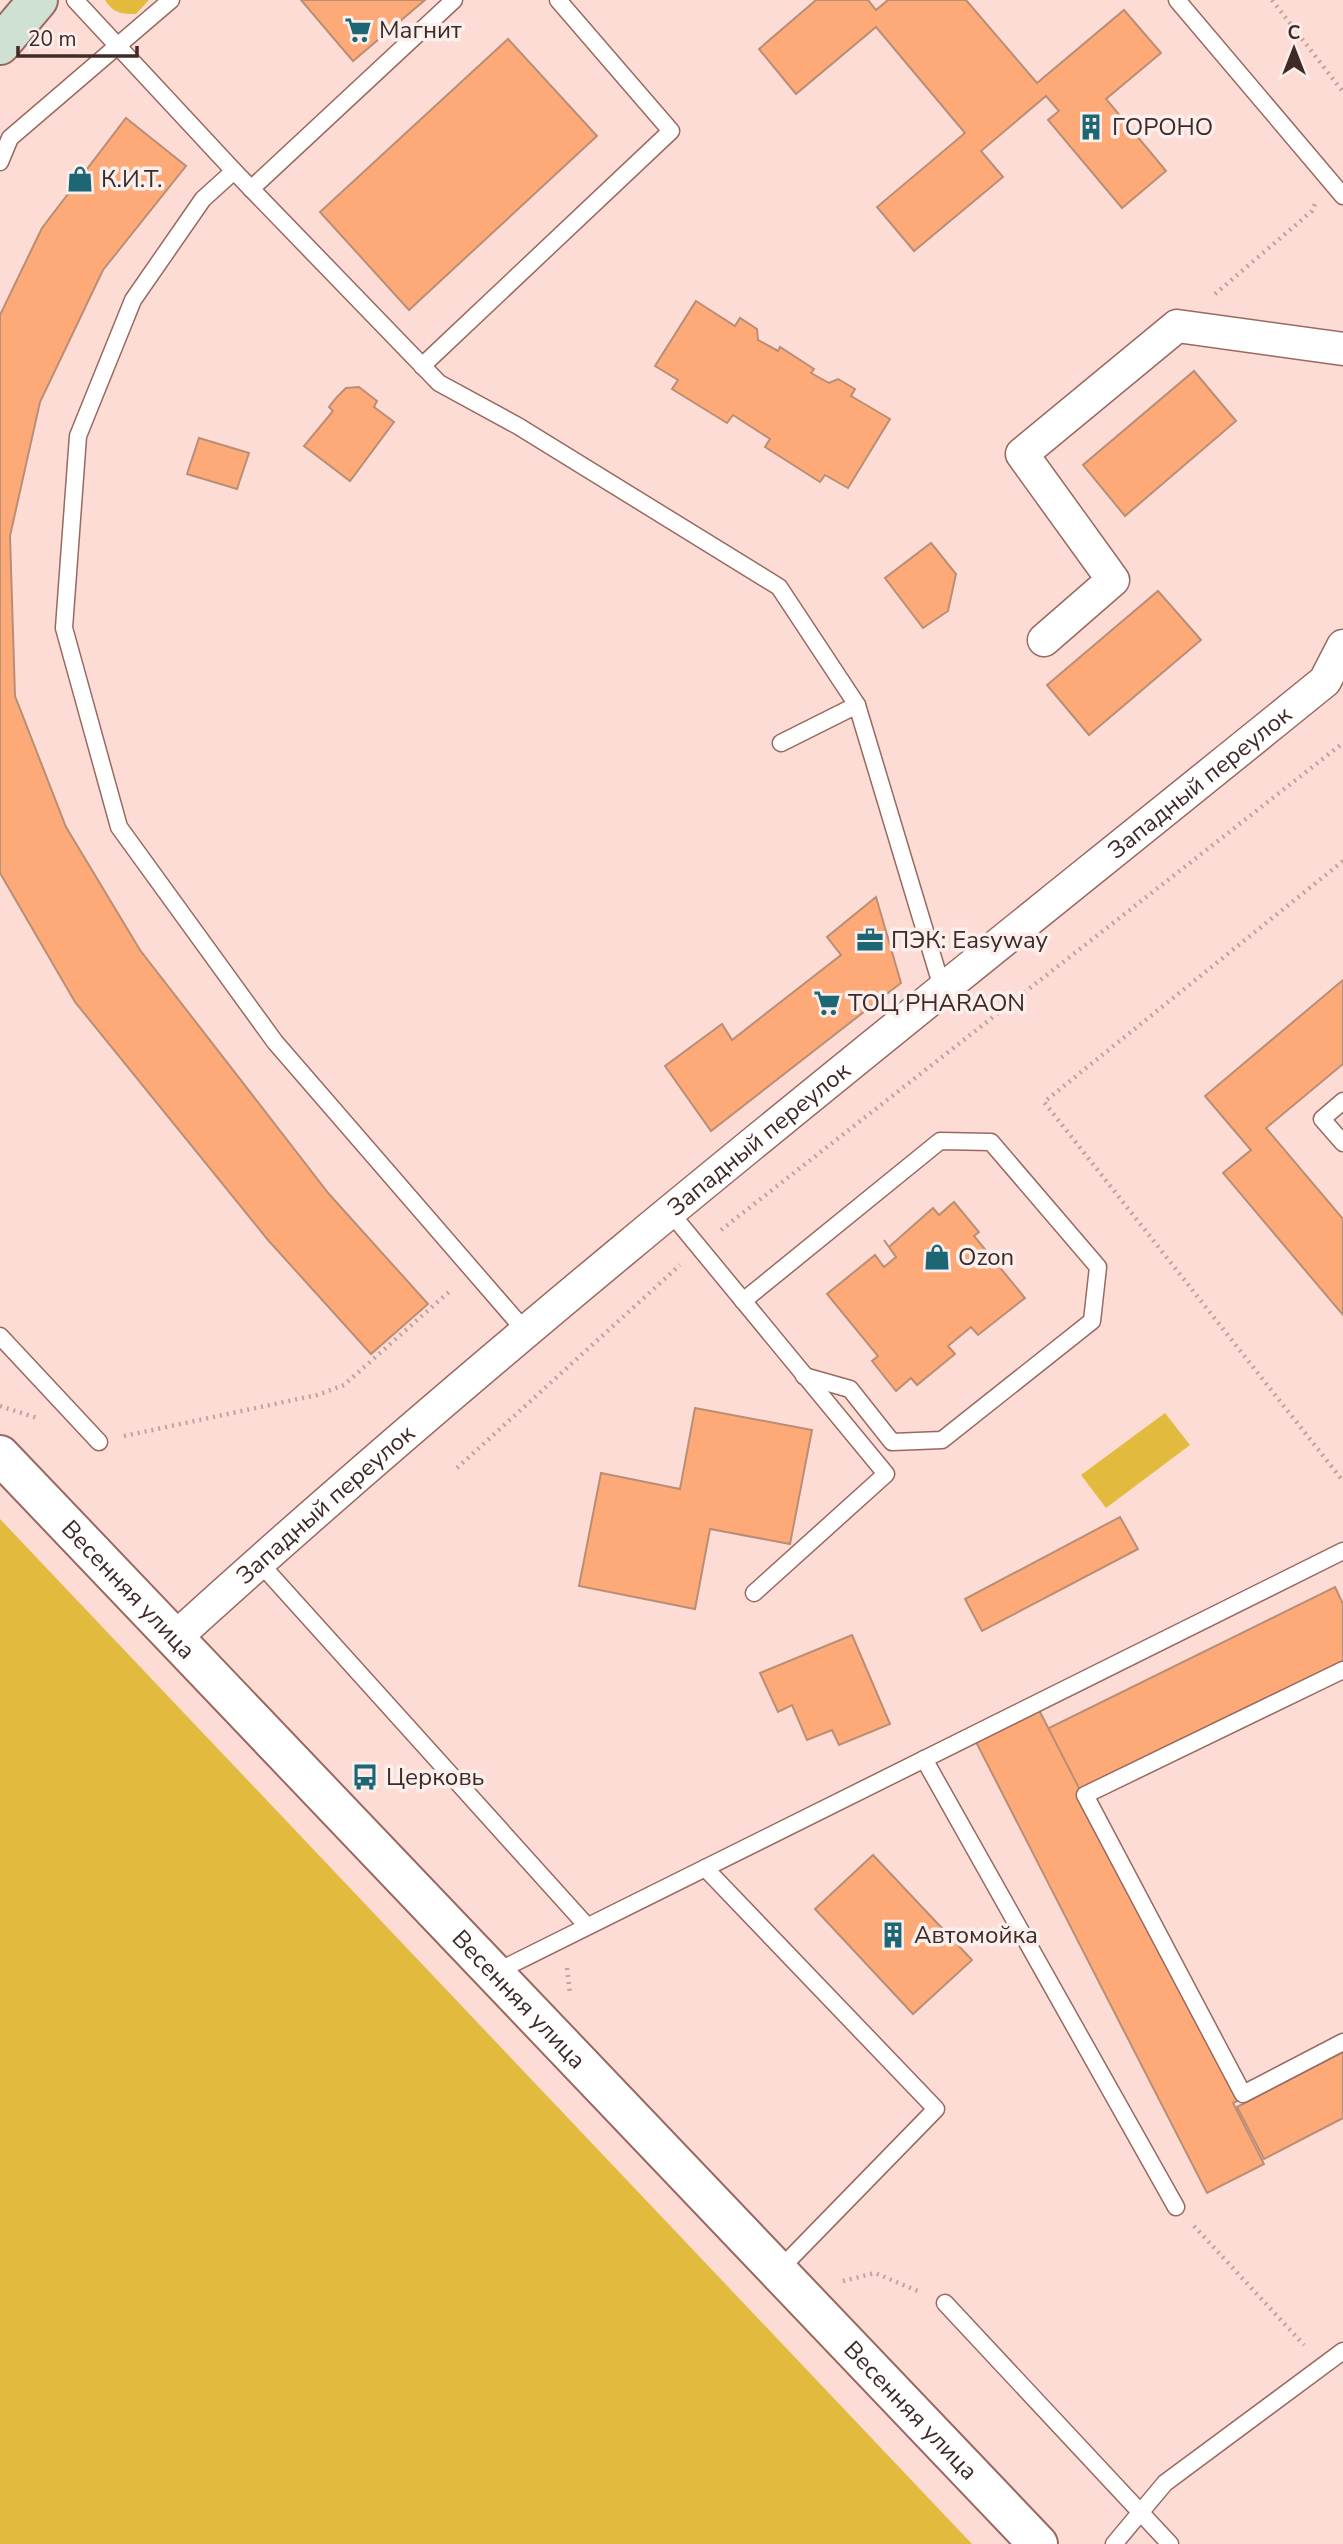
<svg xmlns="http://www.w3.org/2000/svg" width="1343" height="2544" font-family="'Nunito Sans',sans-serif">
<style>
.green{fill:#e2bb3e}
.building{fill:#fdaa78;stroke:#ba8e75;stroke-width:2}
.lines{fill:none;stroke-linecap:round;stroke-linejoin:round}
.service-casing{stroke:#99695f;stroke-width:19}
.minor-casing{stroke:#99695f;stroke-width:35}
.tertiary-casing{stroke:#99695f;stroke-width:42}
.secondary-casing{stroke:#99695f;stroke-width:42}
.path{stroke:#c1a39e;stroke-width:4.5;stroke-dasharray:2 5;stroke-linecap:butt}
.service{stroke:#fff;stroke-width:16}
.minor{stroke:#fff;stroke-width:32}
.tertiary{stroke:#fff;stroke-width:38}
.secondary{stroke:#cee1d3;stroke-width:38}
.labels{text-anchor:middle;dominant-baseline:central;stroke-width:7;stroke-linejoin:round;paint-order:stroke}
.poi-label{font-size:24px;fill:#3f2a26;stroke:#fbefed;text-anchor:start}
.street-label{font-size:24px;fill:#3f2a26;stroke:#fbefed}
</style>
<rect width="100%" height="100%" fill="#fedcd6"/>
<g class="green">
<path d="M 105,0 L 149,0 L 136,14 C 121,14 113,13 105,0 Z"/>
<path d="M 1165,1413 L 1190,1445 L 1106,1508 L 1081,1475 Z"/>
<path d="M 0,1519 L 972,2544 L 0,2544 Z"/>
</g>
<g class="building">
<path d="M 301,0 L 425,0 L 353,61 Z"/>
<path d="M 816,0 L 868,0 L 876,10 L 888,0 L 966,0 L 1037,83 L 1124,10 L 1161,53 L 1106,99 L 1166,171 L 1122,208 L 1048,120 L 1059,111 L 1046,96 L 981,151 L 1003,177 L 914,251 L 877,207 L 965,133 L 876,27 L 796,94 L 759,49 Z"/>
<path d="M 508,39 L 597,136 L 409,310 L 320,212 Z"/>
<path d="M 126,118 L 186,166 L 103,270 L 40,402 L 10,536 L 15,696 L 66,827 L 140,950 L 329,1194 L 428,1304 L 371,1354 L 268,1240 L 75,1002 L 0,873 L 0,315 L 42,228 Z"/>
<path d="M 696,301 L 735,326 L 740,318 L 757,329 L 758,340 L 778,351 L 780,347 L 814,369 L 811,373 L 829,383 L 838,379 L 855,389 L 851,396 L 890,419 L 848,488 L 825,475 L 820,482 L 765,447 L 770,439 L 733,415 L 727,423 L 672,389 L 678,380 L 655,366 Z"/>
<path d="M 1194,371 L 1236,421 L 1125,516 L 1083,465 Z"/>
<path d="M 359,387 L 377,401 L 374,407 L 394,422 L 350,481 L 304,446 L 333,411 L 329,407 L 337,397 L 346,388 Z"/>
<path d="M 199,438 L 249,453 L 237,489 L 187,474 Z"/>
<path d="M 931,543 L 956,574 L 948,611 L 923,628 L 885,578 Z"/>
<path d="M 1158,591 L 1201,640 L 1089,735 L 1047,685 Z"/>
<path d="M 876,897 L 901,983 L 711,1131 L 665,1066 L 722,1024 L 732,1040 L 841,955 L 827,937 Z"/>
<path d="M 1343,980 L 1343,1064 L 1266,1128 L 1343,1219 L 1343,1315 L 1223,1173 L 1251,1150 L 1205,1096 Z"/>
<path d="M 954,1202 L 979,1232 L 974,1236 L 1025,1298 L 978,1335 L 971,1327 L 948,1346 L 955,1354 L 917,1385 L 911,1378 L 896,1391 L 872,1361 L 878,1356 L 827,1294 L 875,1255 L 884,1267 L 896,1257 L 884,1240 L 889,1247 L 933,1208 L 939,1215 Z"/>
<path d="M 695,1408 L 812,1430 L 790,1544 L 710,1529 L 695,1609 L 579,1586 L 601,1473 L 680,1489 Z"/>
<path d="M 1120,1517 L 1138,1549 L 982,1631 L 965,1599 Z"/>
<path d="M 1335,1587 L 1343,1604 L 1343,1663 L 1080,1793 L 1047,1729 Z"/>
<path d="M 852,1635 L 890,1724 L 839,1745 L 832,1730 L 807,1740 L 792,1705 L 778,1712 L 760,1673 Z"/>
<path d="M 1039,1710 L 1239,2100 L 1233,2103 L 1264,2164 L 1207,2193 L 976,1742 Z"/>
<path d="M 873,1855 L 972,1960 L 913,2014 L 815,1909 Z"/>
<path d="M 1343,2052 L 1343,2118 L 1264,2159 L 1237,2107 Z"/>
</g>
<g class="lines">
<g class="service-casing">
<g id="service">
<path d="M 75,0 L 234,171 L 203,199 L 133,300 L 78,436 L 64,628 L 119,827 L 275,1042 L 527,1333"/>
<path d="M 1177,0 L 1343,196"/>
<path d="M 0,162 L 10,138 L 171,0"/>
<path d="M 234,171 L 439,383 L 518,426 L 779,587 L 857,705"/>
<path d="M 251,189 L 454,0"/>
<path d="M 422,366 L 671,131 L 558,0"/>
<path d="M 781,743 L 857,705 L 943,991"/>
<path d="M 1343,1101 L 1322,1119 L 1343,1143"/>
<path d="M 670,1212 L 886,1474 L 754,1593"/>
<path d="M 743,1301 L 940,1141 L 991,1142 L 1098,1267 L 1092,1321 L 942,1440 L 892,1442 L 850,1389 L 804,1376"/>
<path d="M 0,1336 L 99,1442"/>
<path d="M 259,1562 L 587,1926"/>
<path d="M 1343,1670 L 1085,1795 L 1243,2094 L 1343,2042"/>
<path d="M 924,1759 L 1176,2207"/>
<path d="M 705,1868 L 936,2109 L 778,2271"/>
<path d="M 494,1973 L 1343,1551"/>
<path d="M 945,2303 L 1170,2544"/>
<path d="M 1114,2544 L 1165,2483 L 1343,2351"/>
</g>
</g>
<g class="minor-casing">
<g id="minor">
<path d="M 1044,640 L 1113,580 L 1022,454 L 1177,326 L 1343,349"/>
<path id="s1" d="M 175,1638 C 543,1303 938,995 1325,681 L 1343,646"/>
</g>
</g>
<g class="tertiary-casing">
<g id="tertiary">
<path id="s2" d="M 0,1455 L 1038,2544"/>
</g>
</g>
<g class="secondary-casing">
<path id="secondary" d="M 0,45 L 38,0"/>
</g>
<g class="path">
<path d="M 1272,0 L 1343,92"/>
<path d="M 1215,294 L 1312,211 L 1315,204"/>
<path d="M 1343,861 L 1044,1102 L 1343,1481"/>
<path d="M 721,1230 L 1343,743"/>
<path d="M 0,1406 L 37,1418"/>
<path d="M 124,1436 L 317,1395 L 344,1385 L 451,1290"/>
<path d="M 457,1468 L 680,1265"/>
<path d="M 567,1968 L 570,1994"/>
<path d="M 1194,2226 L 1304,2345"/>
<path d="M 843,2281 L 875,2273 L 920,2292"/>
</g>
<use href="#service" class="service"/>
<use href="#minor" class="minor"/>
<use href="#tertiary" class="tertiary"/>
<use href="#secondary" class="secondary"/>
</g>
<defs>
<g id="supermarket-bare" transform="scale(2.1)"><path d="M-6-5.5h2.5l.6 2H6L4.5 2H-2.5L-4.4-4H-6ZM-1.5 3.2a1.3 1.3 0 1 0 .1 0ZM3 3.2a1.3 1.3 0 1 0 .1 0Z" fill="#1d6673" stroke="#fbefed" stroke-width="2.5" paint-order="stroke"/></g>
<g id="building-bare" transform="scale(2.1)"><path d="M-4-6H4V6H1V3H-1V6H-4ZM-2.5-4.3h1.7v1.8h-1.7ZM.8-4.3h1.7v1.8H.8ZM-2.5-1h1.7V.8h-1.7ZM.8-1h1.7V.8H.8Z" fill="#1d6673" stroke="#fbefed" stroke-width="2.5" paint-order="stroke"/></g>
<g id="shop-bare" transform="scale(2.1)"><path d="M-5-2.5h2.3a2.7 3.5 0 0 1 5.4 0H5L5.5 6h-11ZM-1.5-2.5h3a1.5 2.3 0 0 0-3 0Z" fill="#1d6673" stroke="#fbefed" stroke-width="2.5" paint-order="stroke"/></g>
<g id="office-bare" transform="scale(2.1)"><path d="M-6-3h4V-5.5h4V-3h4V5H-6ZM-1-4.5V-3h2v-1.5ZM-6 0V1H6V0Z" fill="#1d6673" stroke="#fbefed" stroke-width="2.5" paint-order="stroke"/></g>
<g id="bus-bare" transform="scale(2.1)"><path d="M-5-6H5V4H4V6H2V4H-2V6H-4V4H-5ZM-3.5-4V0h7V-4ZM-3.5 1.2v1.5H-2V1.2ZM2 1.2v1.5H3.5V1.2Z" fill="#1d6673" stroke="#fbefed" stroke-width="2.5" paint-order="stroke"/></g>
</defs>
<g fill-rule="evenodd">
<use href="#supermarket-bare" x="358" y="30"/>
<use href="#building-bare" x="1091" y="127"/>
<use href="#shop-bare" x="80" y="179"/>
<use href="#office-bare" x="870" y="940"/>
<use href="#supermarket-bare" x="827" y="1003"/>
<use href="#shop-bare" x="937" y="1257"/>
<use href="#bus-bare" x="365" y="1777"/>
<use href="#building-bare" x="893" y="1935"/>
</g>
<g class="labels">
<g class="poi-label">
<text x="379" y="30">Магнит</text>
<text x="1112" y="127">ГОРОНО</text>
<text x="101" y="179">К.И.Т.</text>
<text x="891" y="940">ПЭК: Easyway</text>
<text x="848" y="1003">ТОЦ PHARAON</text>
<text x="958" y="1257">Ozon</text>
<text x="386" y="1777">Церковь</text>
<text x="914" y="1935">Автомойка</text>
</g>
<g class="street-label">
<text stroke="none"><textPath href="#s1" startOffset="1335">Западный переулок</textPath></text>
<text stroke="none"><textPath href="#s1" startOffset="768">Западный переулок</textPath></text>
<text stroke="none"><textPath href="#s1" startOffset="201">Западный переулок</textPath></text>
<text stroke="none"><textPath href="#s2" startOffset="186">Весенняя улица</textPath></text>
<text stroke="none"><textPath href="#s2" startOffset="752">Весенняя улица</textPath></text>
<text stroke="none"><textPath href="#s2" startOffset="1320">Весенняя улица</textPath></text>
</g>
</g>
<g transform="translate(1294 49)" stroke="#fbefed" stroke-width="5" paint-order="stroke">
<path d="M0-5L12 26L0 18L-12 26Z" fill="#3f2a26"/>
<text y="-10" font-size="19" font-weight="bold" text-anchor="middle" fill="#3f2a26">С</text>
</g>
<path d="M18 46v10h119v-10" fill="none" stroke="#3f2a26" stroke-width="3.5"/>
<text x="28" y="46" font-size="21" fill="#3f2a26" stroke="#fbefed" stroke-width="5" paint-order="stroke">20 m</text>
</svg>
